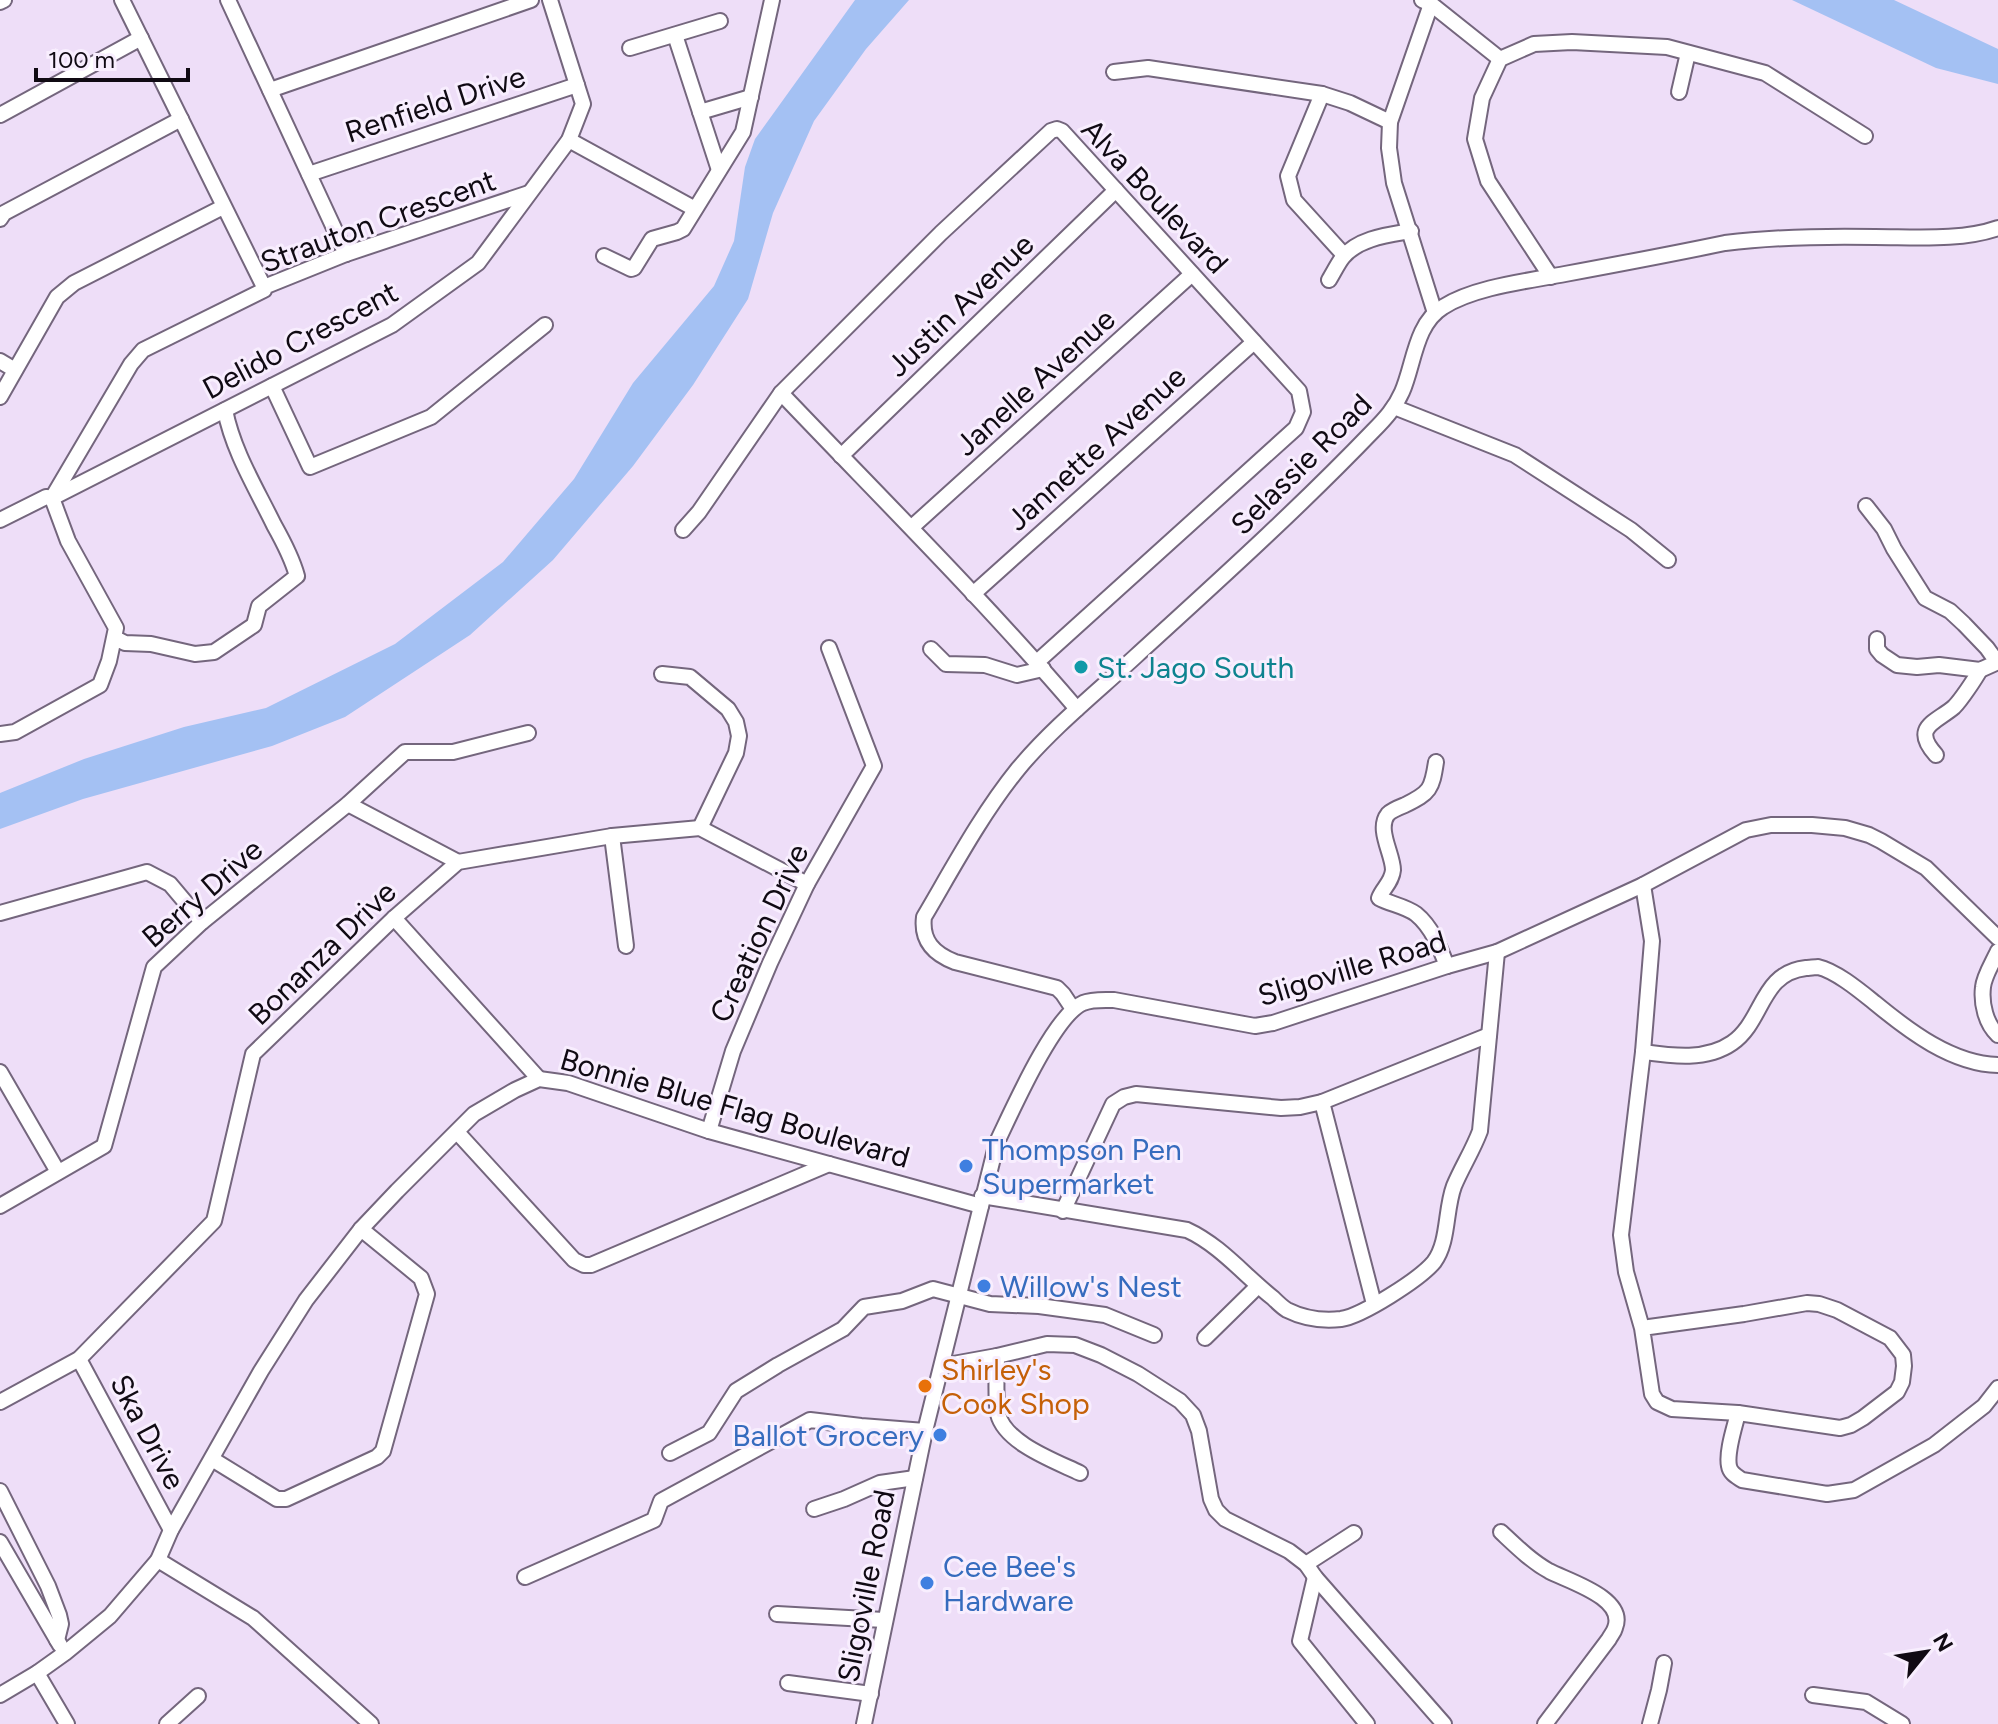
<svg xmlns="http://www.w3.org/2000/svg" width="1998" height="1724" font-family="Figtree,sans-serif">
<style>
.water{fill:#a4c1f3}
.lines{fill:none;stroke-linecap:round;stroke-linejoin:round}
.minor-casing{stroke:#74667d;stroke-width:18}
.minor{stroke:#fff;stroke-width:14}
.culture-dot{fill:#0f9aa8;stroke:#f8eefe;stroke-width:3}
.shop-dot{fill:#3f7fe0;stroke:#f8eefe;stroke-width:3}
.food-dot{fill:#e8710a;stroke:#f8eefe;stroke-width:3}
.labels{text-anchor:middle;dominant-baseline:central;stroke-width:6;stroke-linejoin:round;paint-order:stroke}
.street-label{font-size:30px;fill:#100a13;stroke:#f8eefe}
.culture-label{font-size:30px;fill:#0d838f;stroke:#f8eefe;text-anchor:start}
.shop-label{font-size:30px;fill:#366cbe;stroke:#f8eefe;text-anchor:start}
.food-label{font-size:30px;fill:#c56008;stroke:#f8eefe;text-anchor:start}
</style>
<rect width="100%" height="100%" fill="#eedef8"/>
<g class="water">
<path d="M 855,0 L 909,0 L 866,49 L 814,121 L 773,213 L 748,299 L 693,385 L 633,466 L 553,560 L 470,635 L 345,717 L 272,746 L 83,799 L 0,829 L 0,793 L 84,759 L 184,727 L 266,708 L 395,644 L 503,562 L 574,479 L 633,383 L 714,286 L 734,241 L 745,167 L 755,139 Z"/>
<path d="M 1792,0 L 1894,0 L 1998,49 L 1998,84 L 1936,68 Z"/>
</g>
<g class="lines">
<g class="minor-casing">
<g id="minor">
<path d="M 122,0 L 264,287"/>
<path d="M 228,0 L 346,254"/>
<path d="M 1422,0 L 1431,4 L 1500,59"/>
<path d="M 0,2 L 4,0"/>
<path d="M 1431,4 L 1390,122 L 1389,148 L 1394,183 L 1435,313"/>
<path d="M 675,35 L 719,170"/>
<path d="M 630,48 L 720,21"/>
<path d="M 1114,72 L 1148,68 L 1322,94 L 1350,103 L 1390,122"/>
<path d="M 270,90 L 531,0"/>
<path d="M 1679,92 L 1688,53"/>
<path d="M 1322,94 L 1288,176 L 1294,200 L 1344,255"/>
<path d="M 700,112 L 751,97"/>
<path d="M 0,115 L 141,38"/>
<path d="M 569,140 L 695,209"/>
<path d="M 309,174 L 577,85"/>
<path d="M 0,219 L 4,213 L 181,119"/>
<path d="M 604,256 L 631,269 L 634,268 L 652,239 L 677,232 L 683,229 L 743,132 L 772,0"/>
<path d="M 1551,277 L 1488,181 L 1475,139 L 1482,98 L 1500,59 L 1534,44 L 1572,42 L 1667,47 L 1765,73 L 1865,136"/>
<path d="M 1329,280 C 1334,272 1338,263 1343,257 C 1359,238 1388,235 1411,231"/>
<path d="M 0,361 L 15,370"/>
<path d="M 272,386 L 310,467 L 431,417 L 545,325"/>
<path d="M 781,393 C 881,498 983,599 1077,709"/>
<path d="M 0,397 L 57,297 L 74,283 L 223,207"/>
<path d="M 1394,407 L 1515,455 L 1631,530 L 1668,560"/>
<path d="M 841,456 L 1116,190"/>
<path d="M 1866,506 L 1884,529 L 1894,549 L 1925,598 L 1950,611 L 1964,624 L 1987,648 L 1997,662"/>
<path d="M 0,520 L 46,497 L 52,498 L 392,325 L 478,263 L 569,140 L 583,104 L 550,0"/>
<path d="M 912,527 L 1192,274"/>
<path d="M 683,530 L 699,512 L 781,393 L 941,233 L 1051,131 L 1057,129 L 1062,131 L 1299,391 L 1303,412 L 1296,428 L 1037,662"/>
<path d="M 973,594 L 1254,342"/>
<path d="M 115,638 L 125,643 L 151,644 L 195,654 L 214,652 L 254,625 L 259,606 L 297,576 C 292,558 283,541 274,525 C 256,488 233,451 225,410"/>
<path d="M 1877,639 L 1877,649 L 1882,655 L 1897,665 L 1917,667 L 1939,665 L 1980,670 L 1998,662"/>
<path d="M 931,649 L 946,664 L 985,665 L 1017,675 L 1043,669"/>
<path d="M 662,674 L 690,677 L 728,709 L 736,722 L 739,736 L 736,753 L 700,828"/>
<path d="M 0,734 L 15,732 L 100,685 L 109,661 L 116,628 L 68,541 L 52,498 L 131,364 L 143,350 L 264,290 L 264,287 L 346,254 L 529,193"/>
<path d="M 1936,755 C 1911,727 1935,723 1954,707 C 1961,700 1975,679 1980,670"/>
<path d="M 1436,762 C 1432,789 1430,793 1405,805 C 1400,807 1392,810 1388,814 C 1376,829 1393,854 1393,870 C 1392,882 1383,888 1379,898 C 1390,904 1405,906 1416,914 C 1432,927 1440,948 1447,966"/>
<path d="M 348,804 L 458,862"/>
<path d="M 612,836 L 626,946"/>
<path d="M 0,913 L 147,872 L 170,884 L 202,922"/>
<path d="M 394,918 L 539,1079"/>
<path d="M 1998,951 C 1993,962 1984,976 1983,987 C 1981,1004 1986,1024 1998,1035"/>
<path d="M 1073,1009 L 1063,994 L 1057,988 L 955,962 C 934,954 921,941 924,917 C 954,866 981,815 1018,769 C 1052,728 1097,692 1136,656 C 1217,582 1298,509 1373,431 C 1385,419 1395,408 1402,392 C 1414,365 1415,324 1443,307 C 1474,287 1528,281 1565,274 C 1619,264 1672,254 1725,243 C 1775,237 1825,236 1875,237 C 1914,237 1961,241 1998,228"/>
<path d="M 1643,1052 C 1672,1056 1706,1061 1732,1043 C 1764,1021 1760,973 1806,968 C 1808,968 1816,967 1818,967 C 1836,971 1860,991 1875,1003 C 1909,1031 1952,1064 1998,1065"/>
<path d="M 0,1072 L 58,1172"/>
<path d="M 1322,1102 L 1374,1304"/>
<path d="M 709,1131 L 733,1051 L 770,963 L 807,884 L 874,766 L 829,648"/>
<path d="M 457,1132 L 574,1260 L 584,1265 L 591,1265 L 829,1164"/>
<path d="M 982,1196 L 1187,1230 C 1220,1245 1245,1276 1273,1298 C 1277,1302 1282,1307 1287,1310 C 1303,1318 1323,1321 1341,1319 C 1362,1316 1420,1279 1434,1262 C 1449,1242 1445,1210 1454,1186 C 1462,1167 1473,1150 1480,1131 L 1497,952"/>
<path d="M 0,1206 L 104,1146 L 154,967 L 202,922 L 348,804 L 405,752 L 453,752 L 528,733"/>
<path d="M 1063,1211 L 1113,1104 L 1124,1097 L 1136,1094 L 1281,1108 L 1300,1107 L 1322,1102 L 1489,1035"/>
<path d="M 1642,1328 L 1744,1314 L 1807,1303 L 1819,1304 L 1837,1310 L 1890,1338 L 1903,1355 L 1904,1366 L 1902,1382 L 1897,1392 L 1863,1418 L 1851,1425 L 1840,1428 L 1738,1413 L 1672,1409 L 1657,1402 L 1652,1394 L 1642,1328 L 1626,1272 L 1621,1235 L 1643,1052 L 1652,941 L 1643,885"/>
<path d="M 1205,1338 L 1258,1286"/>
<path d="M 997,1356 C 997,1375 995,1396 998,1414 C 1005,1443 1055,1461 1080,1473"/>
<path d="M 79,1359 L 171,1530"/>
<path d="M 942,1366 L 997,1356 L 1047,1344 L 1075,1345 L 1101,1355 L 1138,1374 L 1180,1401 L 1193,1415 L 1199,1431 L 1211,1499 L 1216,1510 L 1225,1519 L 1289,1551 L 1306,1564 L 1315,1577 L 1444,1724"/>
<path d="M 0,1402 L 79,1359 L 214,1221 L 253,1054 L 394,918 L 458,862 L 612,836 L 700,828 L 807,884"/>
<path d="M 1738,1413 C 1735,1426 1726,1452 1729,1466 C 1730,1473 1736,1476 1742,1480 L 1827,1494 L 1854,1490 L 1934,1445 L 1984,1406 L 1998,1388"/>
<path d="M 670,1453 L 709,1433 L 736,1391 L 778,1365 L 843,1329 L 864,1307 L 902,1301 L 933,1289 L 990,1304 L 1039,1306 L 1105,1315 L 1154,1335"/>
<path d="M 212,1459 L 277,1499 L 286,1499 L 377,1457 L 383,1451 L 427,1294 L 421,1278 L 361,1229"/>
<path d="M 0,1491 L 48,1586 L 59,1615 L 61,1624 L 57,1640"/>
<path d="M 814,1509 L 844,1499 L 880,1483 L 915,1478"/>
<path d="M 1501,1532 C 1516,1546 1531,1561 1549,1571 C 1568,1581 1627,1598 1615,1628 C 1614,1632 1611,1635 1609,1639 L 1545,1724"/>
<path d="M 0,1542 L 60,1645"/>
<path d="M 158,1560 L 253,1618 L 371,1724"/>
<path d="M 1306,1564 L 1354,1533"/>
<path d="M 525,1577 L 654,1520 L 661,1501 L 810,1420 L 861,1426 L 925,1431"/>
<path d="M 1315,1577 L 1300,1641 L 1367,1724"/>
<path d="M 777,1614 L 884,1620"/>
<path d="M 37,1673 L 67,1724"/>
<path d="M 788,1683 L 871,1694"/>
<path d="M 0,1695 L 37,1673 L 65,1653 L 110,1616 L 158,1560 L 171,1530 L 261,1371 L 306,1300 L 361,1229 L 397,1191 L 474,1114 L 515,1090 L 539,1079 L 568,1083 L 709,1131 L 981,1206"/>
<path d="M 1813,1695 L 1866,1702 L 1902,1724"/>
<path d="M 167,1724 L 198,1696"/>
<path d="M 864,1724 L 925,1431 L 997,1142 C 1012,1111 1054,1015 1083,1003 C 1092,999 1104,1000 1114,1000 L 1255,1026 L 1273,1023 L 1447,966 L 1497,952 L 1643,885 L 1746,830 L 1771,825 L 1812,825 L 1845,828 L 1869,835 L 1881,841 L 1926,868 L 1998,938"/>
<path d="M 1650,1724 L 1659,1690 L 1664,1663"/>
</g>
</g>
<use href="#minor" class="minor"/>
</g>
<circle class="culture-dot" cx="1081" cy="667" r="8"/>
<g class="shop-dot">
<circle cx="966" cy="1166" r="8"/>
<circle cx="984" cy="1286" r="8"/>
<circle cx="940" cy="1435" r="8"/>
<circle cx="927" cy="1583" r="8"/>
</g>
<circle class="food-dot" cx="925" cy="1386" r="8"/>
<g class="labels">
<g class="street-label">
<text transform="translate(435 104) rotate(-18)">Renfield Drive</text>
<text transform="translate(1155 196) rotate(47)">Alva Boulevard</text>
<text transform="translate(378 221) rotate(-20)">Strauton Crescent</text>
<text transform="translate(960 305) rotate(-44)">Justin Avenue</text>
<text transform="translate(300 340) rotate(-28)">Delido Crescent</text>
<text transform="translate(1035 382) rotate(-42)">Janelle Avenue</text>
<text transform="translate(1096 448) rotate(-42)">Jannette Avenue</text>
<text transform="translate(1301 464) rotate(-45)">Selassie Road</text>
<text transform="translate(202 893) rotate(-41)">Berry Drive</text>
<text transform="translate(759 933) rotate(-65)">Creation Drive</text>
<text transform="translate(322 953) rotate(-44)">Bonanza Drive</text>
<text transform="translate(1352 968) rotate(-17)">Sligoville Road</text>
<text transform="translate(735 1108) rotate(16)">Bonnie Blue Flag Boulevard</text>
<text transform="translate(148 1432) rotate(62)">Ska Drive</text>
<text transform="translate(866 1586) rotate(-79)">Sligoville Road</text>
</g>
<g class="culture-label">
<text x="1097" y="667">St. Jago South</text>
</g>
<g class="shop-label">
<text x="982" y="1149">Thompson Pen<tspan x="982" dy="34">Supermarket</tspan></text>
<text x="1000" y="1286">Willow's Nest</text>
<text x="924" y="1435" text-anchor="end">Ballot Grocery</text>
<text x="943" y="1566">Cee Bee's<tspan x="943" dy="34">Hardware</tspan></text>
</g>
<g class="food-label">
<text x="941" y="1369">Shirley's<tspan x="941" dy="34">Cook Shop</tspan></text>
</g>
</g>
<g transform="translate(1926 1652) rotate(60)" stroke="#f8eefe" stroke-width="6" paint-order="stroke">
<path d="M0-6L14 30L0 20L-14 30Z" fill="#100a13"/>
<text y="-12" font-size="22" font-weight="bold" text-anchor="middle" fill="#100a13">N</text>
</g>
<path d="M36 68v12h152v-12" fill="none" stroke="#100a13" stroke-width="4"/>
<text x="48" y="68" font-size="24" fill="#100a13" stroke="#f8eefe" stroke-width="6" paint-order="stroke">100 m</text>
</svg>
